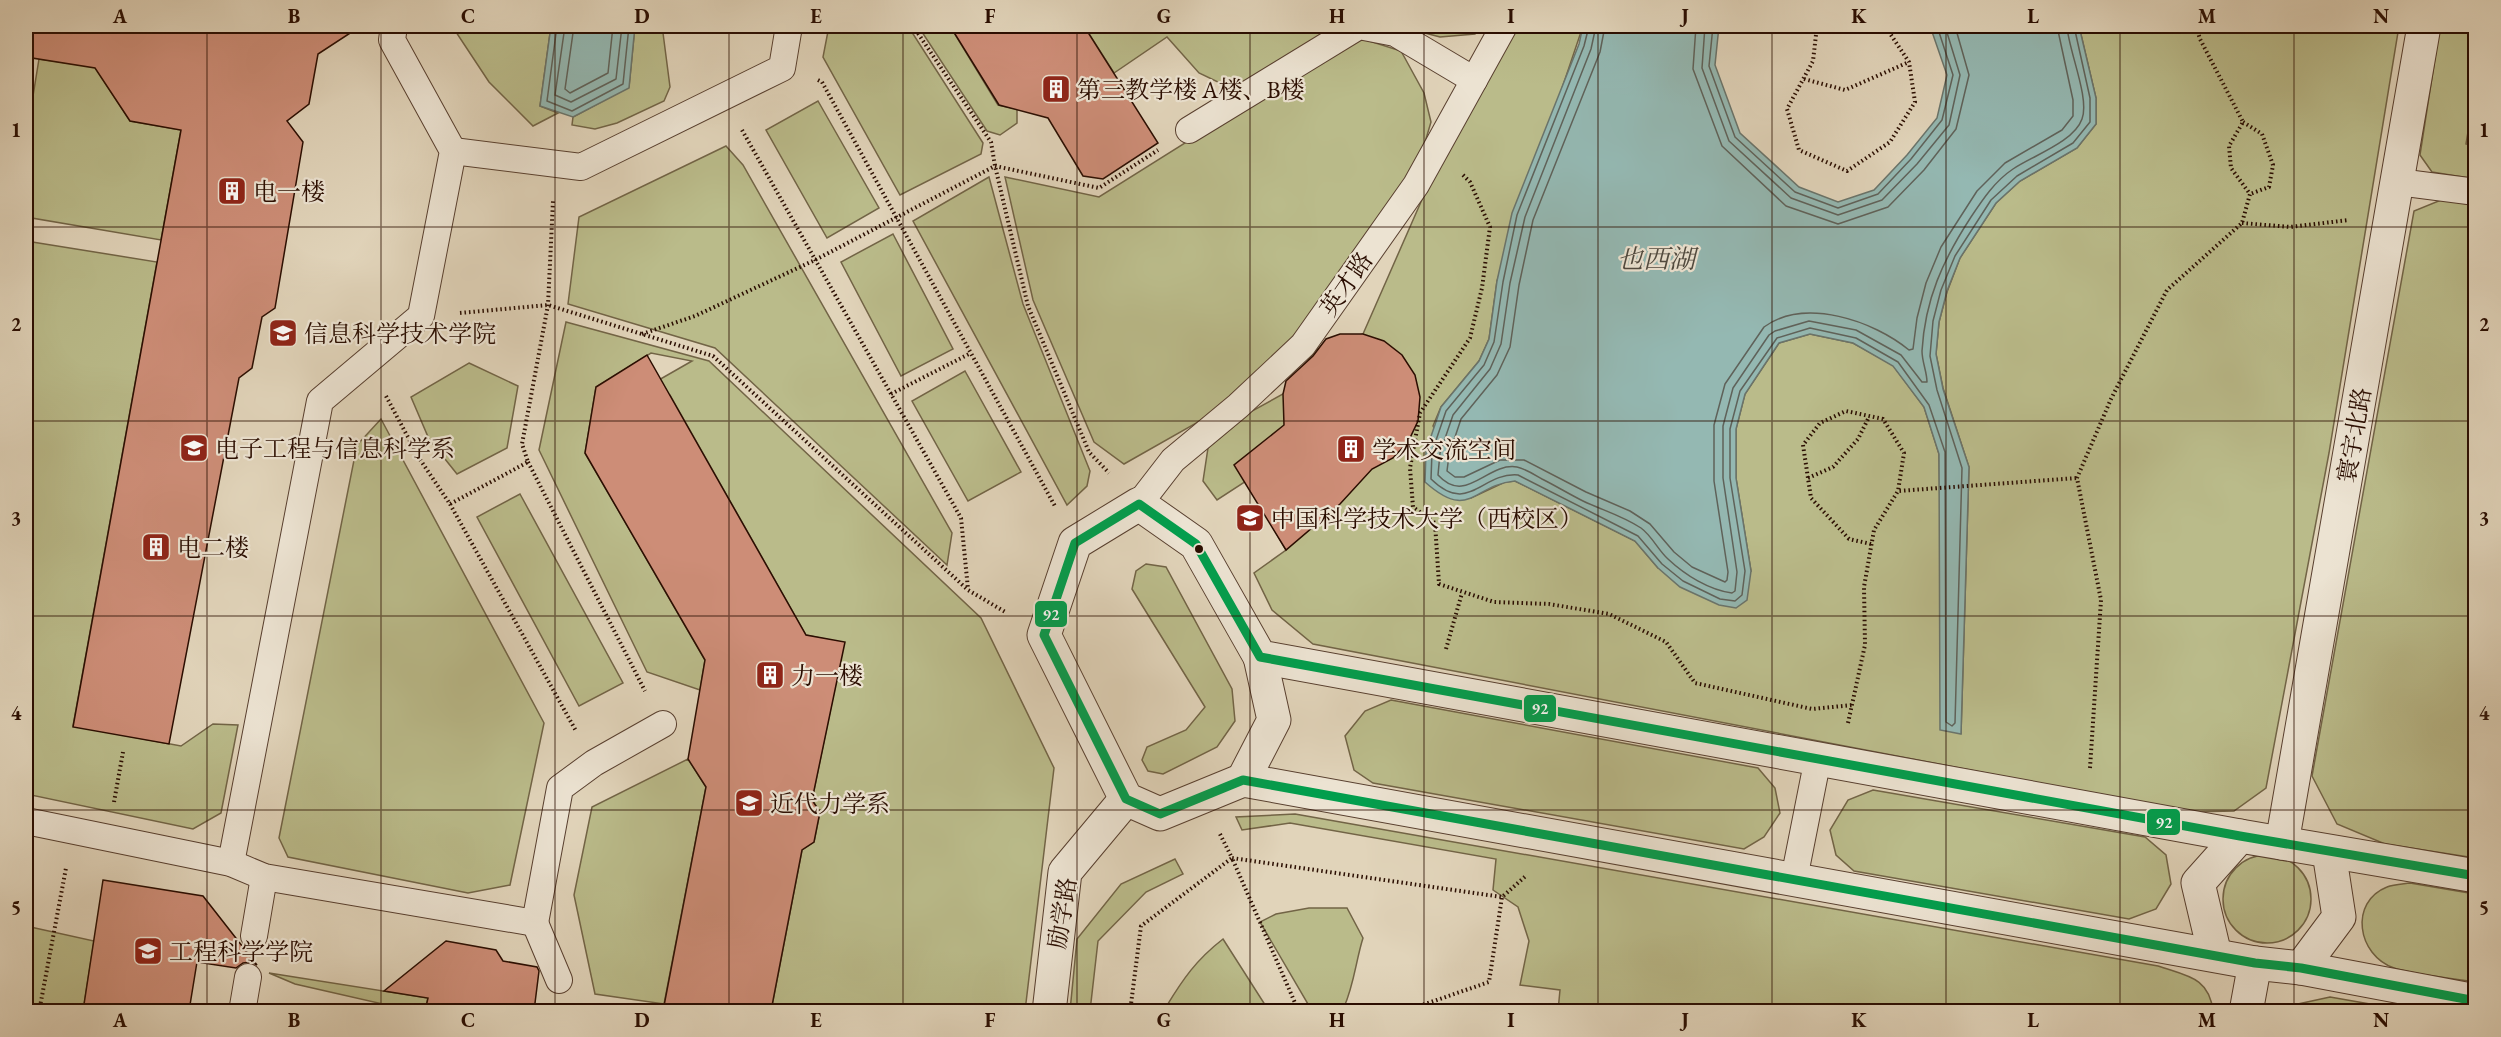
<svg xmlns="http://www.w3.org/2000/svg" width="2501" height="1037" font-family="'EB Garamond','Noto Serif SC',serif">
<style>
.green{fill:#babb8a;stroke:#726446;stroke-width:1.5}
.water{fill:#94b8b2;stroke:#6a746b;stroke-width:1.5}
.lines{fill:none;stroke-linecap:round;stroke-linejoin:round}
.shore{stroke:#5f625a;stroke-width:1.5}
.building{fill:#cd8d77;stroke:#2a0d01;stroke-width:1.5}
.service-casing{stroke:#583f2f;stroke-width:28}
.minor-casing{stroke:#583f2f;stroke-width:35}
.path{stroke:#2a0d01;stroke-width:4;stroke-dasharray:1.5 3;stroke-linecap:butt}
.service{stroke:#ece3d2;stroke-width:26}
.minor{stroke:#ece3d2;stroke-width:33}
.bus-1-casing{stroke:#ece3d2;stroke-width:14}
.bus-1{stroke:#029e4d;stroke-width:9}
.grid{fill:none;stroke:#2a0d01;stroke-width:1.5;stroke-opacity:0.55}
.bus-dot{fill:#2a0d01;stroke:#ece3d2;stroke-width:2}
.labels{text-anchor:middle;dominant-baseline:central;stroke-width:4.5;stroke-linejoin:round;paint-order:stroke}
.poi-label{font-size:24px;fill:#2a0d01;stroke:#ece3d2;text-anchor:start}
.street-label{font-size:24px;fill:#2a0d01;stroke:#ece3d2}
.water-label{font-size:26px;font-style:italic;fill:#4f493f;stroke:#ece3d2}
.line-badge{stroke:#ece3d2;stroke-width:2}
.badge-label{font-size:16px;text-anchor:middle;font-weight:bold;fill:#fff}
.neatline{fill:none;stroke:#2a0d01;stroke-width:2}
.grid-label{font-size:20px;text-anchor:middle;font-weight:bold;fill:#2a0d01}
</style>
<rect width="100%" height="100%" fill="#e1d4ba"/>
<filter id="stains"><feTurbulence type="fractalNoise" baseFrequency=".00333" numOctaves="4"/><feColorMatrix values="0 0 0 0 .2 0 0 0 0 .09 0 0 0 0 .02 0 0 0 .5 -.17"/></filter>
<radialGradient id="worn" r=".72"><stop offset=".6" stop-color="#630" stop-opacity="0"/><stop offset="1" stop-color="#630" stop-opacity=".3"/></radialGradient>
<g class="green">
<path d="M 452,26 L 551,26 L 540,106 L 558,113 L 533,126 L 489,82 Z"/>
<path d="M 635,26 L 674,26 L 663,33 L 670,87 L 664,101 L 617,123 L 595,129 L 572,125 L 573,117 L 629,87 Z"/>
<path d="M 829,26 L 908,26 L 983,143 L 981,154 L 900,195 L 823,57 Z"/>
<path d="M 918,26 L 950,26 L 998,105 L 1017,109 L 1017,123 L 1000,135 L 987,131 Z"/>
<path d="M 1084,26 L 1341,26 L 1258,83 L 1222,84 L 1199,73 L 1167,37 L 1114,73 Z"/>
<path d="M 1405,26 L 1480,26 L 1475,34 L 1440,37 L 1406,28 Z"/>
<path d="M 1518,26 L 1583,26 L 1497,281 L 1489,339 L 1479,361 L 1441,407 L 1433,426 L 1471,498 L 1505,482 L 1515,481 L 1635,541 L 1658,568 L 1751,571 L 1736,478 L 1736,429 L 1745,394 L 1779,343 L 1810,334 L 1853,343 L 1893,365 L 1924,407 L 1939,454 L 1940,511 L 1961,734 L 1969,467 L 1943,388 L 1936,354 L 1939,322 L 1947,292 L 1960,258 L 1996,203 L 2020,181 L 2077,148 L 2096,124 L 2096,98 L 2079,26 L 2399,26 L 2329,453 L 2266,788 L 2234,811 L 2189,812 L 1313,644 L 1272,610 L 1254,573 L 1286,550 L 1246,481 L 1217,500 L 1203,481 L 1208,448 L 1252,411 L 1283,394 L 1317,349 L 1363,334 L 1424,195 Z"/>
<path d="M 2440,26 L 2475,27 L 2475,90 L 2466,144 L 2475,146 L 2475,179 L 2432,172 L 2420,155 Z"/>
<path d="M 1363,39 L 1401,51 L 1424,93 L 1431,122 L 1418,166 L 1321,304 L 1263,371 L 1200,421 L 1124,464 L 1094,442 L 1033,300 L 1005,177 L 1099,197 L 1330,52 Z"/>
<path d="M 39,59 L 95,67 L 130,121 L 181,130 L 161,240 L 26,217 L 26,192 L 32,161 L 26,157 L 26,139 Z"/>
<path d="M 818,101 L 879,208 L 827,238 L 766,130 Z"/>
<path d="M 726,146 L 743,165 L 952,533 L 947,565 L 715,348 L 568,304 L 579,217 Z"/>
<path d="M 989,177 L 1023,304 L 1090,471 L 1087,486 L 1067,505 L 913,221 Z"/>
<path d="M 2441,200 L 2475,205 L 2475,858 L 2385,844 L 2337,824 L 2312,776 L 2414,211 Z"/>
<path d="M 893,234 L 953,349 L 901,376 L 841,262 Z"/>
<path d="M 26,241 L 157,262 L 73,726 L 181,746 L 213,724 L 238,725 L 221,813 L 193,829 L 26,794 Z"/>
<path d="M 566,322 L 709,361 L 981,618 L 1054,768 L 1025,1011 L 771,1011 L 802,850 L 814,842 L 820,812 L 812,800 L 844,643 L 806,635 L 670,395 L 650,385 L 692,361 L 651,353 L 596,387 L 585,453 L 705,660 L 700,690 L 647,672 L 539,450 Z"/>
<path d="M 469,363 L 518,386 L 507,448 L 457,474 L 429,439 L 411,397 Z"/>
<path d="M 965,371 L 1021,472 L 968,501 L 912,401 Z"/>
<path d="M 381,419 L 544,723 L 510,885 L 468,893 L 288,857 L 279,838 L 357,445 Z"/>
<path d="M 520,494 L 623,683 L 579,706 L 477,517 Z"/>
<path d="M 1146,564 L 1166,567 L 1232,689 L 1235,721 L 1217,747 L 1163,774 L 1148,771 L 1142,760 L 1147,747 L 1186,730 L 1205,707 L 1132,589 L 1136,571 Z"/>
<path d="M 1391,700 L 1758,768 L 1775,788 L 1780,813 L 1764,837 L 1744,849 L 1373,783 L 1354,770 L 1345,736 L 1365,711 Z"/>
<path d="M 688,759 L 706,787 L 664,1004 L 595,994 L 574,895 L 592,807 Z"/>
<path d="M 1873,790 L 2145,837 L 2166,855 L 2171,884 L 2156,909 L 2129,919 L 1854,871 L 1836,855 L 1830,830 L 1848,800 Z"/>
<path d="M 1295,814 L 2158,966 C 2187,976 2209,977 2213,1011 L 1558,1011 L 1560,990 L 1520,985 L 1529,941 L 1518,907 L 1493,890 L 1496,859 L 1290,823 L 1242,830 L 1236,817 Z"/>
<circle cx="2267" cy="899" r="44"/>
<path d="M 1175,859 L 1183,874 L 1146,892 L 1098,941 L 1090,1011 L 1070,1011 L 1077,939 L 1121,884 Z"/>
<path d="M 2410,883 L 2475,894 L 2475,982 C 2453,978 2414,975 2394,968 C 2357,955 2349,902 2387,887 C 2394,884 2403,884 2410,883 Z"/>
<path d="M 1309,908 L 1347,908 L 1363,938 C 1356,960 1354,985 1344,1007 L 1327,1004 L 1320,1011 L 1312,1011 L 1260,922 L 1276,914 Z"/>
<path d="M 26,926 L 94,941 L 83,1011 L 26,1012 Z"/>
<path d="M 1223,939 L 1269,1011 L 1168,1011 L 1166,1007 C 1183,979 1196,960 1223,939 Z"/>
<path d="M 269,973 L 428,998 L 425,1011 L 395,1011 L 396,1007 L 295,984 Z"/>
<path d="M 2330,997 L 2410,1011 L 2288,1011 L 2298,1004 Z"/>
</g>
<g class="water">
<path d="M 551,26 L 635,26 L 629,88 L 573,117 L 540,106 Z"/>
<path d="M 1583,26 L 1719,26 L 1715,65 L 1740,133 L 1799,187 L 1838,202 L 1874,190 L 1907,155 L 1937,118 L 1947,75 L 1930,26 L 2079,26 L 2096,98 L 2096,124 L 2077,148 L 2020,181 L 1996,203 L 1960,258 L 1947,291 L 1939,322 L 1936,354 L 1943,389 L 1969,467 L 1961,734 L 1940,730 L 1939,454 L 1924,407 L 1893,366 L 1853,343 L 1810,334 L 1779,343 L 1745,394 L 1736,429 L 1736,478 L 1751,571 L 1747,600 L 1736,608 L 1719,605 L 1680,587 L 1658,568 L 1635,541 L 1515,481 C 1472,485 1470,522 1425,482 L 1426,451 L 1441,407 L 1479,361 L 1489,339 L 1497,281 L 1512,213 L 1579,44 Z"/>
</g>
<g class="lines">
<g class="shore">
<path d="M 557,26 L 547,101 L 572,111 L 623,84 L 629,26"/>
<path d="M 565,26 L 555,95 L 571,102 L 616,79 L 622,26"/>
<path d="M 574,26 L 565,89 L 570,93 L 608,73 L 613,26"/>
<path d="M 1589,26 L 1584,46 L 1517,215 L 1503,282 L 1494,342 L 1484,365 L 1446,411 L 1432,452 L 1431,479 C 1469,516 1481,472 1518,475 L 1638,536 L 1662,564 L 1683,581 L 1720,599 L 1735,601 L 1742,595 L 1745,571 L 1730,478 L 1730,429 L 1740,391 L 1777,338 L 1810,328 L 1856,338 L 1898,362 L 1929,405 L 1945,452 L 1946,722 L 1952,726 L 1955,723 L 1962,468 L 1937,390 L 1930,356 L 1933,321 L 1941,290 L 1955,256 L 1991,200 L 2017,176 L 2073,143 L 2090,122 L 2090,98 L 2074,26"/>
<path d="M 1596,26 L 1591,49 L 1525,217 L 1510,283 L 1501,344 L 1490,369 L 1453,415 L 1440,453 L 1438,475 C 1466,506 1487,462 1517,467 C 1526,469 1535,475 1542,479 C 1556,486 1569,494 1583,501 C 1602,510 1623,516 1641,528 C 1652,536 1658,550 1668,559 C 1685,575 1709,590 1732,593 L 1735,591 L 1737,572 L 1723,478 L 1723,426 L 1733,388 L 1769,335 L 1775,331 L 1809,321 L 1856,330 L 1901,355 L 1922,382 L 1927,382 C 1927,372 1922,362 1922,351 C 1925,299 1943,260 1971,217 C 1983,199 1995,181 2013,169 C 2032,156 2074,142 2082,119 C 2090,98 2068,49 2067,26"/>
<path d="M 1605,26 L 1600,52 L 1533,220 L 1519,285 L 1510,347 L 1497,375 L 1461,419 L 1449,455 L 1447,471 L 1455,477 L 1464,477 L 1500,460 L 1524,460 L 1586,492 L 1630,511 L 1650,524 L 1674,552 L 1692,567 L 1725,582 L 1727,580 L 1728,572 L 1714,481 L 1714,425 L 1725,384 L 1764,327 C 1805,297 1874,321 1909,350 L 1913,349 L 1917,318 L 1926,283 L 1941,247 L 1977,191 L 2005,163 L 2062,130 L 2073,116 L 2073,100 L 2057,26"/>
<path d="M 1696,26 L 1693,69 L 1722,146 L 1786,206 L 1838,224 L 1888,207 L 1924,170 L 1956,129 L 1969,75 L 1955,26"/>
<path d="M 1705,26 L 1702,68 L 1729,141 L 1791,198 L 1838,215 L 1882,200 L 1917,164 L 1949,125 L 1960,75 L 1945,26"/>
<path d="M 1713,26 L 1709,66 L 1735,137 L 1795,192 L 1838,208 L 1878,194 L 1911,159 L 1942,120 L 1953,75 L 1937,26"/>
</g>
</g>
<g class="building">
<path d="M 26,26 L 361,26 L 318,54 L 309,104 L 287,121 L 303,142 L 275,308 L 262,317 L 252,368 L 239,378 L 169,744 L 73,727 L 181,130 L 130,121 L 95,68 L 26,57 Z"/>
<path d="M 950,26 L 1084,26 L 1158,143 L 1103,179 L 1083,176 L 1048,118 L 999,105 Z"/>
<path d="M 1340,334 L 1363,334 L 1384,341 L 1402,355 L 1415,375 L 1420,397 L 1418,421 L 1408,442 L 1393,458 L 1372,469 L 1340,504 L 1286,550 L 1234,465 L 1284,425 L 1283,394 L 1286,381 L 1313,356 L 1326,339 Z"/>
<path d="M 647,355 L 806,635 L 845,642 L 812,800 L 820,812 L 814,842 L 802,850 L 771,1011 L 663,1011 L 706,787 L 688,759 L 705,660 L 585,453 L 596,387 Z"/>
<path d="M 103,880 L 203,896 L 257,965 L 251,962 L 243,963 L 236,968 L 197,962 L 189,1011 L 83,1011 Z"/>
<path d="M 446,941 L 496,950 L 503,961 L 537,967 L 539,971 L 534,1011 L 425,1011 L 428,998 L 384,991 Z"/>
</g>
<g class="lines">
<g class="service-casing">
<g id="service">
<path d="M 1189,130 L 1359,26 L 1395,33 L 1474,80"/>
<path d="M 453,151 L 581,167 L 782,68 L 789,26"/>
<path d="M 2398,182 L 2476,192"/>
<path d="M 1139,504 L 1173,460 L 1238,406 L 1303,345 L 1416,185 L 1504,26"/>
<path d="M 26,821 L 231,863 L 264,877 L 535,923 L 560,788 L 594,763 L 663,724"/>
<path d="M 231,863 L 320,401 L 421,316 L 453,151 L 392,40 L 394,26"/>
<path d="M 1794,879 L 1818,758"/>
<path d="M 535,923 L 559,980"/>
<path d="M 254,936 L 264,877"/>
<path d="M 242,1012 L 248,977"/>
</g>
</g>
<g class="minor-casing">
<g id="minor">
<path d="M 1243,780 L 1274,720 L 1260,657"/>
<path d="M 2282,843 L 2424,26"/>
<path d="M 2476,876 L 2240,836 L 1260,657 L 1196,544 L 1139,504 L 1075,543 L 1044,635 L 1126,799 L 1160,814 L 1243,780 L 2255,963 L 2301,968 L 2476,1001"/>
<path d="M 2215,955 L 2198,883 L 2240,836"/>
<path d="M 2301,968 L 2339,917 L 2329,852"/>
<path d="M 1049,1012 L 1065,872 L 1126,799"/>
<path d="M 2246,1012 L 2255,963"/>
</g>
</g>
<g class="path">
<path d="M 913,26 L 991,142 L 995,166 L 1028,306 L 1089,452 L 1109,473"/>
<path d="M 1817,26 L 1813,61 L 1787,109 L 1799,150 L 1847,171 L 1890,142 L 1915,102 L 1909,62 L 1885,26"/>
<path d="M 1804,79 L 1845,90 L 1909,62"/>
<path d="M 818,80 L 822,82 L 1056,508"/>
<path d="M 2243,122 L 2262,134 L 2273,165 L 2269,187 L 2250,194"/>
<path d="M 742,130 L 961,518 L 968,589"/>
<path d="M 1463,175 L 1470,182 L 1490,227 L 1482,288 L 1470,338 L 1420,413 L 1410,468 L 1413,507 L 1435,523 L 1439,584 L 1494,602 L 1549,604 L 1609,614 L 1666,642 L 1695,683 L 1812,709 L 1853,705"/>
<path d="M 2242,223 L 2290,227 L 2349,220"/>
<path d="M 460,313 L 548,305 L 713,356 L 968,590 L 1007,613"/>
<path d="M 642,334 L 695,316 L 815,260 L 995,166 L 1099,188 L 1158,150"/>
<path d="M 891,394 L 971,353"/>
<path d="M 386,396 L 419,458 L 450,504 L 528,462 L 522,444 L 548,305 L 553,201"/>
<path d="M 528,462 L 645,691"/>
<path d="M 1808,478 L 1833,467 L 1858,439 L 1869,417"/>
<path d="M 450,504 L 576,731"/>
<path d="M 1871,544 L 1849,539 L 1811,498 L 1803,445 L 1820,423 L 1846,411 L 1883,419 L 1904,453 L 1898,491"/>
<path d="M 1446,649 L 1462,593"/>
<path d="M 1848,723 L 1865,645 L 1864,587 L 1874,530 L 1898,491 L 2077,478"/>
<path d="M 2090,768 L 2101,600 L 2077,478 L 2111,399 L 2167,290 L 2242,223 L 2250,194 L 2231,168 L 2229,146 L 2243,122 L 2200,39 L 2196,26"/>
<path d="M 114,802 L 123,752"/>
<path d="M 1220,834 L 1232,858 L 1502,897"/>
<path d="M 39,1012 L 66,868"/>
<path d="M 1130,1012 L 1141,926 L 1232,858 L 1299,1012"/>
<path d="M 1402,1012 L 1489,982 L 1502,897 L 1527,875"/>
</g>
<use href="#service" class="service"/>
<use href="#minor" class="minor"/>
<g class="bus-1-casing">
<path id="bus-1" d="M 2476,876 L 2240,836 L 1260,657 L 1196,544 L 1139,504 L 1075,543 L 1044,635 L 1126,799 L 1160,814 L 1243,780 L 2255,963 L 2301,968 L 2476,1001"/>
</g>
<use href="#bus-1" class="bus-1"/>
</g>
<path class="grid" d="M 207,26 L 207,1012M 381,26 L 381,1012M 555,26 L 555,1012M 729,26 L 729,1012M 903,26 L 903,1012M 1077,26 L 1077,1012M 1250,26 L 1250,1012M 1424,26 L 1424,1012M 1598,26 L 1598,1012M 1772,26 L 1772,1012M 1946,26 L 1946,1012M 2120,26 L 2120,1012M 2294,26 L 2294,1012M 26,227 L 2476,227M 26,421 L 2476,421M 26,616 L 2476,616M 26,810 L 2476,810"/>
<defs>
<g id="building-square" transform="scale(1.5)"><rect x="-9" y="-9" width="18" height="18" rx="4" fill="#8f2418" stroke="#ece3d2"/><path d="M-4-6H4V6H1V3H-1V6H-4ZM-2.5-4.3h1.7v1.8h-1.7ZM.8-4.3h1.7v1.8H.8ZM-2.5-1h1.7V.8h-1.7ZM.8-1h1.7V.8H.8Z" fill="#fff"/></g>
<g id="university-square" transform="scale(1.5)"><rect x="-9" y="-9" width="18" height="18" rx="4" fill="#8f2418" stroke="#ece3d2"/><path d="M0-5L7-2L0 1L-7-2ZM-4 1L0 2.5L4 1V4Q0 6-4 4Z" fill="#fff"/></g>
</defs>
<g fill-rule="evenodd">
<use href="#building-square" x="1056" y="89"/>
<use href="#building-square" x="232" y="191"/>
<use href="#university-square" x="283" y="333"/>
<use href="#university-square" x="194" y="448"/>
<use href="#building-square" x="1351" y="449"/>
<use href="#university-square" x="1250" y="518"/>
<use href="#building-square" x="156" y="547"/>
<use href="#building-square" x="770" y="675"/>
<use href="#university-square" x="749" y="803"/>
<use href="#university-square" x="148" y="951"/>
</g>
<circle class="bus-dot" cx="1199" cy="549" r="5"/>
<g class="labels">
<g class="poi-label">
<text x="1077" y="89">第三教学楼 A楼、B楼</text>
<text x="253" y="191">电一楼</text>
<text x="304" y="333">信息科学技术学院</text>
<text x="215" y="448">电子工程与信息科学系</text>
<text x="1372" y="449">学术交流空间</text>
<text x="1271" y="518">中国科学技术大学（西校区）</text>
<text x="177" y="547">电二楼</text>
<text x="791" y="675">力一楼</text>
<text x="770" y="803">近代力学系</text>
<text x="169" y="951">工程科学学院</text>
</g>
<g class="street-label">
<text transform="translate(1346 284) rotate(-55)">英才路</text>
<text transform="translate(2354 435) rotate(-80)">寰宇北路</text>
<text transform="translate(1062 913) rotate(-81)">励学路</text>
</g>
<g class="water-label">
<text x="1656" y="259">也西湖</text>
</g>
</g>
<g class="line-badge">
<rect x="1034" y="600" width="34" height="28" rx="6" fill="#029e4d"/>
<rect x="1523" y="694" width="34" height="29" rx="6" fill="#029e4d"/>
<rect x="2146" y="808" width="35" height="28" rx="6" fill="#029e4d"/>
</g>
<g class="badge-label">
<text x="1051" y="620">92</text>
<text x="1540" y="714">92</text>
<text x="2164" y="828">92</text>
</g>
<rect width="2501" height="1037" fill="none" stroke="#e1d4ba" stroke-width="66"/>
<rect x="33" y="33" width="2435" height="971" class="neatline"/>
<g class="grid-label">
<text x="120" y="23">A</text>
<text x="294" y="23">B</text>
<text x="468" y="23">C</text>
<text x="642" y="23">D</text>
<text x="816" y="23">E</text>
<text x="990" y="23">F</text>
<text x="1164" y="23">G</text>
<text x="1337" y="23">H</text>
<text x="1511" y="23">I</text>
<text x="1685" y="23">J</text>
<text x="1859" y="23">K</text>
<text x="2033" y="23">L</text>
<text x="2207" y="23">M</text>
<text x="2381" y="23">N</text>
<text x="16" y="137">1</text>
<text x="2484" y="137">1</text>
<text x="16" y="331">2</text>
<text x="2484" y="331">2</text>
<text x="16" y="525">3</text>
<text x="2484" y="525">3</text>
<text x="16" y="720">4</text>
<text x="2484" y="720">4</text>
<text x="16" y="914">5</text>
<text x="2484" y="914">5</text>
<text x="120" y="1027">A</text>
<text x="294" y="1027">B</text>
<text x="468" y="1027">C</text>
<text x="642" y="1027">D</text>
<text x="816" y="1027">E</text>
<text x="990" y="1027">F</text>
<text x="1164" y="1027">G</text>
<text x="1337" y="1027">H</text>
<text x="1511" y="1027">I</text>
<text x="1685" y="1027">J</text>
<text x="1859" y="1027">K</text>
<text x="2033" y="1027">L</text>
<text x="2207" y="1027">M</text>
<text x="2381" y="1027">N</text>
</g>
<rect width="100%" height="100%" filter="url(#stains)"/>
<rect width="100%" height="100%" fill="url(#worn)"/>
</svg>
